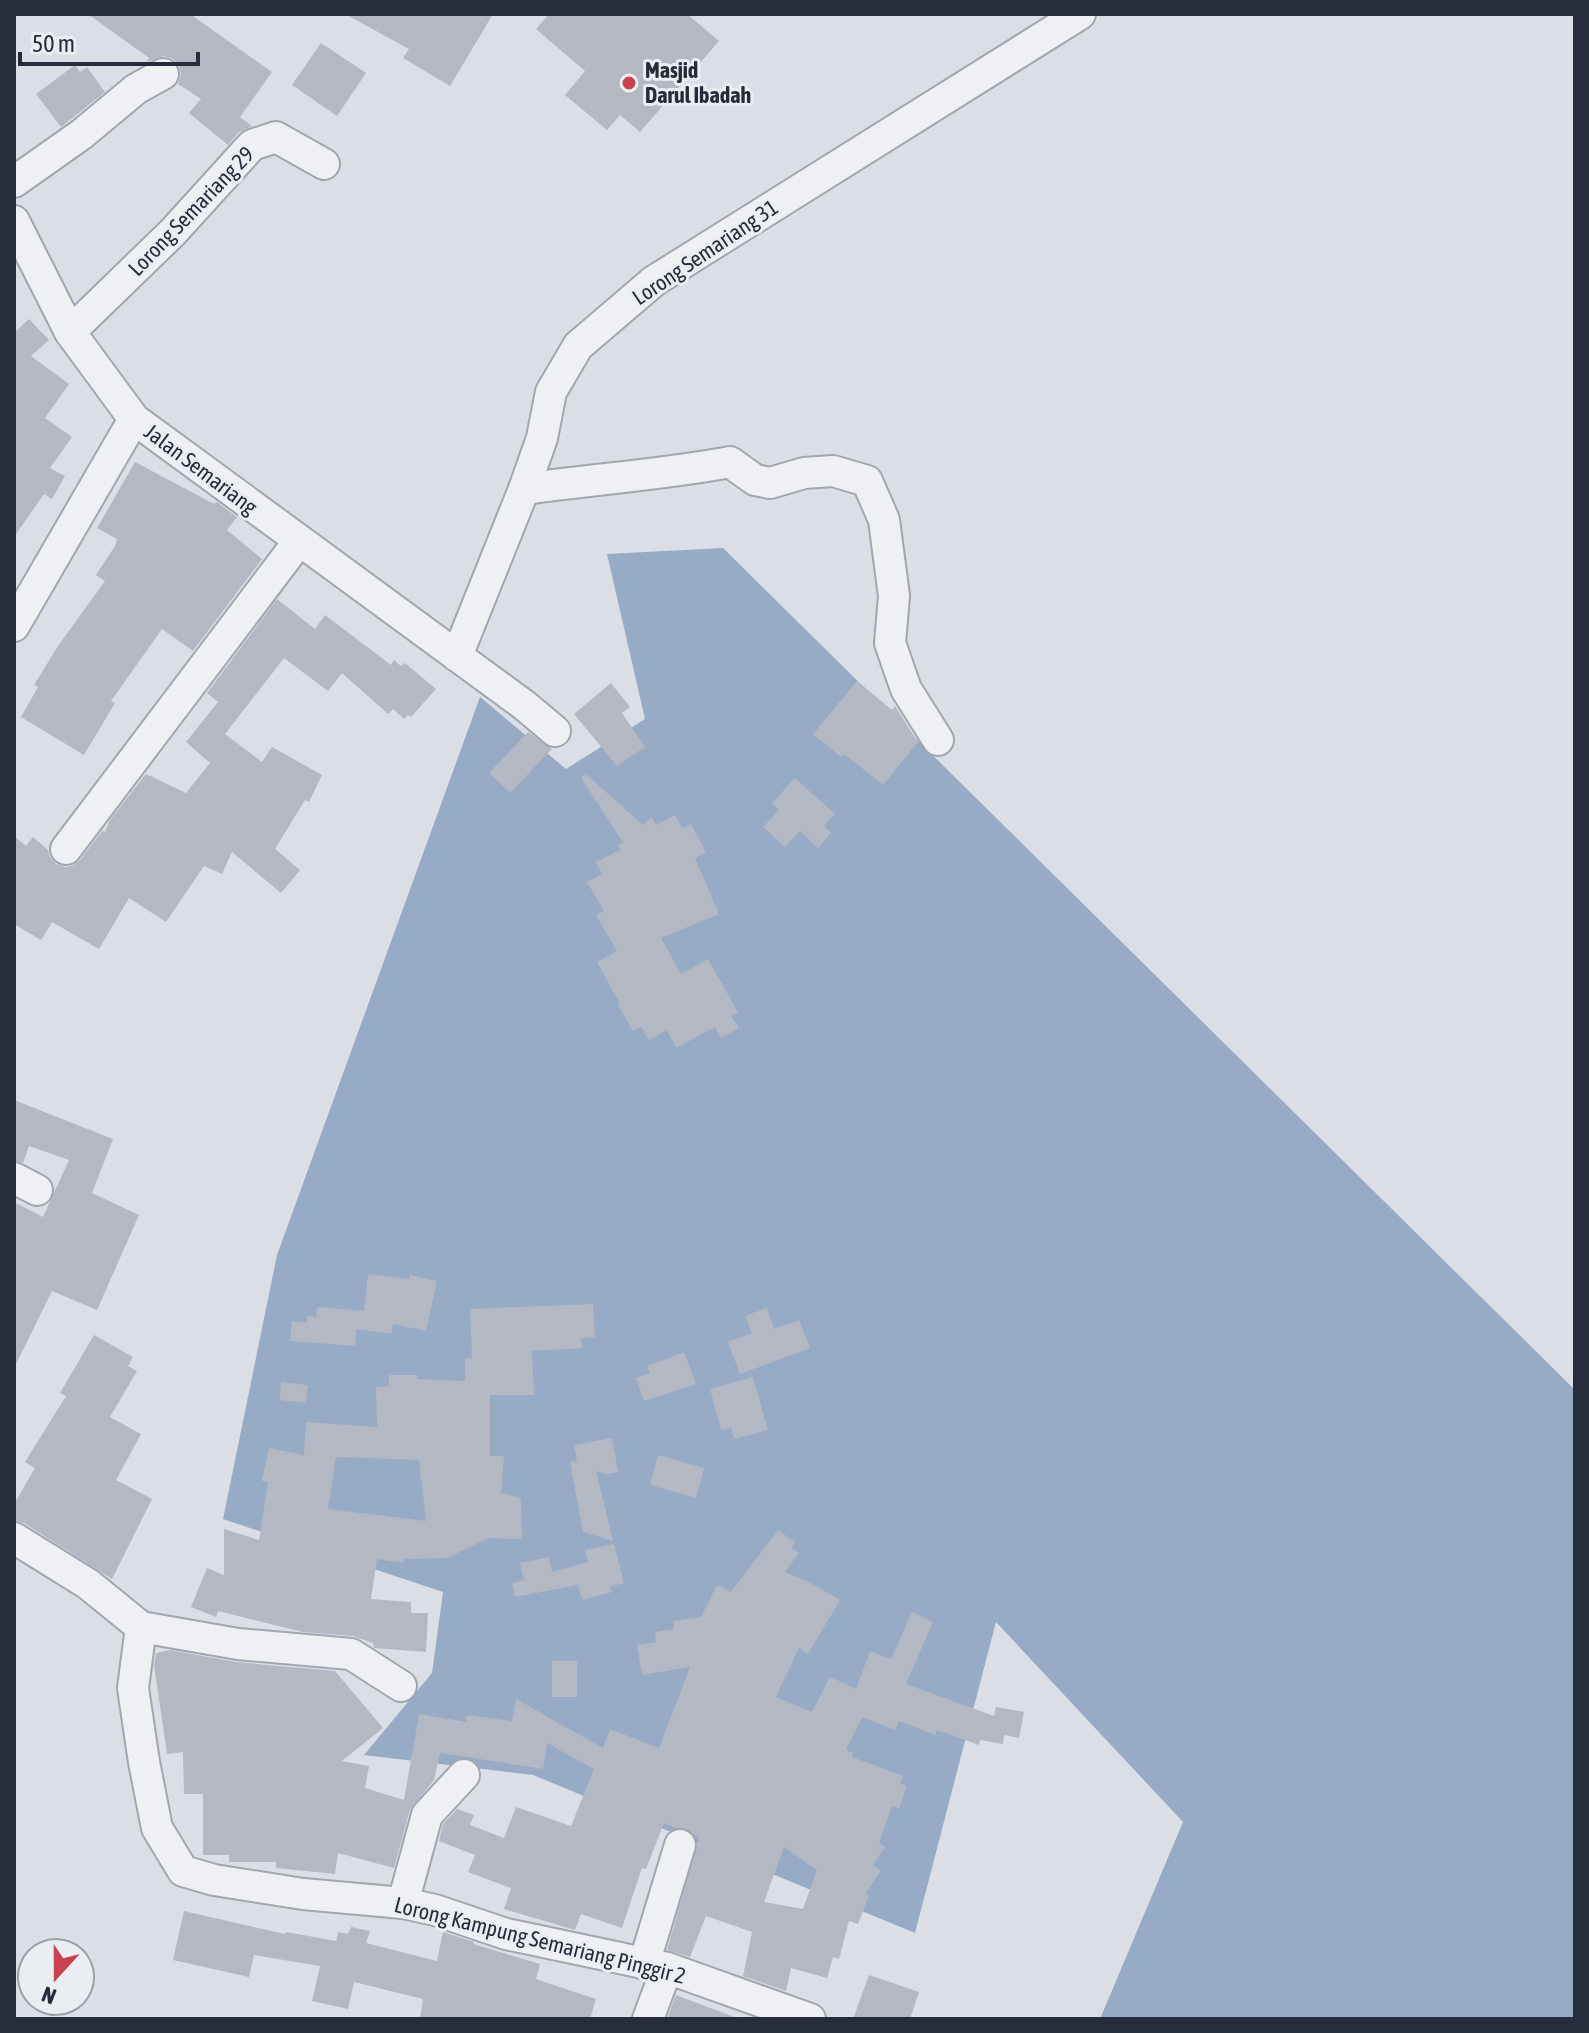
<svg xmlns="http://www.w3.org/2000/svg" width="1589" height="2033" font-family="'Asap Condensed',sans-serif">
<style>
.water{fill:#97abc5}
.building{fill:#b3b8c2;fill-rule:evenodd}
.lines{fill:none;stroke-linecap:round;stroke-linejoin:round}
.minor-casing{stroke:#a1a6af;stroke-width:34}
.minor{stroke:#eef0f4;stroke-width:30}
.poi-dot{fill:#c9424f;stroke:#eaeef3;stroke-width:3}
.labels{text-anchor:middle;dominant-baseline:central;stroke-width:6;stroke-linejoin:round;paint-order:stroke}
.poi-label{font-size:22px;font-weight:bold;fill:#262c3b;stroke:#eaeef3;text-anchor:start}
.street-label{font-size:22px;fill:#262c3b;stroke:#eaeef3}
</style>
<rect width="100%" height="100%" fill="#dbdfe5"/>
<path class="water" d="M 723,548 L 1575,1390 L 1575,2019 L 1100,2019 L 1183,1822 L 996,1622 L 915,1933 L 533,1775 L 364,1755 L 432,1673 L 443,1592 L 223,1519 L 277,1255 L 480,697 L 566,769 L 645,719 L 607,554 Z"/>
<g class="building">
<path d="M 88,14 L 190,14 L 272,72 L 240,117 L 252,126 L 239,132 L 228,145 L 189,113 L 201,99 L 178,84 L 181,74 L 179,66 L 173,59 L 163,56 L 147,62 L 149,58 Z"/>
<path d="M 345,14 L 493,14 L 450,86 L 403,58 L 409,49 Z"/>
<path d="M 549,14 L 687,14 L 719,41 L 640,132 L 620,115 L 607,130 L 565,95 L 585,71 L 536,29 Z"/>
<path d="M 321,43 L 366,73 L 337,116 L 292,85 Z"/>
<path d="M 75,65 L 80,72 L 87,67 L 105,92 L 61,127 L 36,94 Z"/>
<path d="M 29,319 L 49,340 L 31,356 L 69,384 L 45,418 L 72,437 L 50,468 L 65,476 L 52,499 L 44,494 L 14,537 L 14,333 Z"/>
<path d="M 135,462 L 214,504 L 217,502 L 237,517 L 227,530 L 262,559 L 193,651 L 162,629 L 111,701 L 115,703 L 84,755 L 21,717 L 38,687 L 34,685 L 58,646 L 105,581 L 96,575 L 115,546 L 117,539 L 97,528 Z"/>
<path d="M 277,599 L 315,629 L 325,615 L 391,665 L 394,660 L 401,666 L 405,663 L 436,689 L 411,717 L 408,715 L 404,719 L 393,709 L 388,714 L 342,673 L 328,691 L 284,658 L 225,734 L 262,762 L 272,747 L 322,775 L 309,802 L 305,800 L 275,849 L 300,870 L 281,893 L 232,852 L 222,874 L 204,866 L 166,922 L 129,898 L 99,949 L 52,922 L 41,940 L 14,924 L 14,836 L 26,846 L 33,837 L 48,850 L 50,857 L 56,864 L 65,867 L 72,866 L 80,860 L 102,831 L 105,832 L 110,820 L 146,774 L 186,793 L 210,763 L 186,742 L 218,702 L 207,693 Z"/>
<path d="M 857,681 L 892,710 L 895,706 L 918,742 L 883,785 L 844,754 L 841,757 L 813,734 Z"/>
<path d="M 611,683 L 630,707 L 622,713 L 645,747 L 617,766 L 574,714 Z"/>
<path d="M 528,732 L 552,749 L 510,793 L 489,773 Z"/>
<path d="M 586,774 L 643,825 L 652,817 L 656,825 L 675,815 L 682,828 L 691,824 L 706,852 L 695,858 L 719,914 L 661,938 L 681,974 L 708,959 L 738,1012 L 731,1016 L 739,1028 L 721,1038 L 715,1027 L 676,1048 L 667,1030 L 649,1040 L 641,1027 L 633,1031 L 618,1005 L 620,1004 L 597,962 L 617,951 L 596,915 L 604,911 L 587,882 L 602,874 L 596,862 L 620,850 L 618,845 L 623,842 L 581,778 Z"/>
<path d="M 795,778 L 835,814 L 824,826 L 831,833 L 818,848 L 800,831 L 785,847 L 763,827 L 779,810 L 772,803 Z"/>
<path d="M 14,1100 L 113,1139 L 92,1193 L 139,1215 L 97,1310 L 52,1291 L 14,1368 L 14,1202 L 43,1217 L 69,1160 L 29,1146 L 23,1163 L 14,1160 Z"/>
<path d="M 368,1274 L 409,1279 L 410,1275 L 437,1281 L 426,1331 L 393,1324 L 392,1334 L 356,1329 L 355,1346 L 290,1341 L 292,1321 L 307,1323 L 307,1316 L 316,1317 L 317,1307 L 364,1311 Z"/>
<path d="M 593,1304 L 595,1337 L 581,1338 L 582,1348 L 532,1351 L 534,1395 L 490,1395 L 490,1456 L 504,1456 L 501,1493 L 521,1498 L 522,1539 L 489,1538 L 447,1558 L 404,1559 L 403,1563 L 377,1559 L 371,1599 L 411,1602 L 411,1613 L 428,1613 L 426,1652 L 374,1648 L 373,1643 L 353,1636 L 303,1632 L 218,1611 L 216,1617 L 191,1607 L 207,1568 L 224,1575 L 224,1529 L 259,1540 L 268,1482 L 262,1481 L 269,1448 L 304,1455 L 306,1422 L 377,1427 L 376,1387 L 389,1386 L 389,1375 L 417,1375 L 417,1379 L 465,1381 L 465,1358 L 472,1358 L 470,1309 ZM 336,1457 L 419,1460 L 426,1521 L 328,1509 Z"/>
<path d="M 767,1308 L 774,1329 L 799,1320 L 810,1348 L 740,1374 L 728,1342 L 752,1333 L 745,1316 Z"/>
<path d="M 94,1335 L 133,1357 L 128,1366 L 137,1371 L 110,1417 L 141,1434 L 116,1480 L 152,1499 L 112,1579 L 24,1523 L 14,1520 L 14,1504 L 35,1468 L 25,1462 L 66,1396 L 60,1393 Z"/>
<path d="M 684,1352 L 696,1384 L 644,1401 L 636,1378 L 650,1373 L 647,1366 Z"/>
<path d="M 753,1377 L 768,1430 L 734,1439 L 731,1428 L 721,1430 L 710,1389 Z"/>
<path d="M 281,1382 L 308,1385 L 306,1403 L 280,1400 Z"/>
<path d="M 612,1438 L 618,1472 L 607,1474 L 596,1471 L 613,1541 L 583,1532 L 570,1462 L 577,1461 L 574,1445 Z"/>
<path d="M 658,1455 L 704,1468 L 696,1498 L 650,1485 Z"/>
<path d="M 778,1530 L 795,1542 L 792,1548 L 799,1553 L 785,1572 L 809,1582 L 840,1600 L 808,1654 L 799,1648 L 776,1697 L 812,1712 L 830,1677 L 856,1689 L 870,1651 L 891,1659 L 912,1612 L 933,1622 L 906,1684 L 994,1716 L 996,1707 L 1024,1712 L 1019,1738 L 1004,1735 L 1003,1744 L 980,1740 L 979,1745 L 937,1730 L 935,1735 L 899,1721 L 895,1730 L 862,1717 L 846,1750 L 853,1753 L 852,1757 L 903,1776 L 900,1783 L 907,1786 L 899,1809 L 892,1806 L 879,1843 L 885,1847 L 873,1865 L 881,1870 L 865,1894 L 869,1896 L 858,1924 L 849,1921 L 839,1959 L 833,1957 L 827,1978 L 791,1968 L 786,1991 L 743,1976 L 752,1932 L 706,1916 L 690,1957 L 667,1950 L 699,1838 L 684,1828 L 675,1828 L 664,1823 L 646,1869 L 642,1868 L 622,1928 L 581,1914 L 575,1930 L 504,1909 L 511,1888 L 468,1872 L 475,1855 L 439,1841 L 443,1824 L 457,1809 L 474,1815 L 470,1825 L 504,1838 L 516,1807 L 571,1826 L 594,1769 L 547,1743 L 543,1769 L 440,1753 L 434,1780 L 410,1810 L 394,1868 L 338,1853 L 335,1874 L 276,1868 L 276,1862 L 229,1862 L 229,1855 L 203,1855 L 203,1794 L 184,1794 L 183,1752 L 167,1754 L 154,1665 L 156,1653 L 170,1650 L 236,1662 L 335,1671 L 383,1728 L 342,1761 L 369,1766 L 365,1788 L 404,1800 L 419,1714 L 466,1722 L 467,1715 L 512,1721 L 516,1699 L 603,1748 L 610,1729 L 659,1748 L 690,1667 L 642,1675 L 637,1645 L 656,1642 L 655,1632 L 674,1629 L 673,1621 L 701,1617 L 717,1585 L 731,1592 ZM 784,1847 L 817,1870 L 803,1909 L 764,1902 Z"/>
<path d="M 614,1544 L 624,1583 L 610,1587 L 612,1592 L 582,1600 L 578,1585 L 515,1597 L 512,1583 L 524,1580 L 520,1563 L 549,1557 L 552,1572 L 588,1562 L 585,1550 Z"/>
<rect x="552" y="1661" width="25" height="36"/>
<path d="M 184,1911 L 285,1934 L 286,1932 L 336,1941 L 338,1932 L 348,1934 L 351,1927 L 370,1931 L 366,1943 L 437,1961 L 443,1932 L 474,1942 L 473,1944 L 540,1964 L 536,1979 L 596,1999 L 590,2019 L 420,2019 L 423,1999 L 354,1982 L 348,2009 L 312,2001 L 320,1966 L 254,1955 L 249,1977 L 173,1960 Z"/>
<path d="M 869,1975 L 919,1992 L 910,2019 L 853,2019 Z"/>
<path d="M 676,1995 L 734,2017 L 734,2019 L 667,2019 Z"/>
</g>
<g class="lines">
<g class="minor-casing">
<g id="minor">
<path d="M 14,182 L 82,134 L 136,89 L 163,74"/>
<path d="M 14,221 L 70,332 L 134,419 L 524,705 L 555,731"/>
<path d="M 70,332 L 173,232 L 252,145 L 276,137 L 324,164"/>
<path d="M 524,489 C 593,479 662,475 730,462 L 755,480 L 770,483 L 804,473 L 833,471 L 867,481 L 884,520 L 894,596 L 890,643 L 906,689 L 938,740"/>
<path d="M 14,626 L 134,419"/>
<path d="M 457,656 L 524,489 L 542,438 L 551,392 L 578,346 L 654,281 L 1080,14"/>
<path d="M 66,849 L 299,541"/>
<path d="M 14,1178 L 37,1190"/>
<path d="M 14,1538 L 88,1584 L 141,1627 L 238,1644 L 351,1654 L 401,1686"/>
<path d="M 141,1627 L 133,1688 L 144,1762 L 157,1828 L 183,1871 L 214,1880 L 303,1894 L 403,1903 L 435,1910 L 506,1934 L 667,1968 L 810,2019"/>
<path d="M 403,1903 L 427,1815 L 464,1775"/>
<path d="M 644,1964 L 680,1845"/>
<path d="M 648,2019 L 667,1968"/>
</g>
</g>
<use href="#minor" class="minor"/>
</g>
<circle class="poi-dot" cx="629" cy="83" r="8"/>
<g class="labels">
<g class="poi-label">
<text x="645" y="70">Masjid<tspan x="645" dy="25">Darul Ibadah</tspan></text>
</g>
<g class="street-label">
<text transform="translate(191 211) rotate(-46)">Lorong Semariang 29</text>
<text transform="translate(705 252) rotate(-34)">Lorong Semariang 31</text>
<text transform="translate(201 469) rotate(37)">Jalan Semariang</text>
<text transform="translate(540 1940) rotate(14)">Lorong Kampung Semariang Pinggir 2</text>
</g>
</g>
<rect width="1589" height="2033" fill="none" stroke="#262c3b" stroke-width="32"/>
<g transform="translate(56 1977) rotate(201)"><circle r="38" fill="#eaeef3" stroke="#9ca0a9" stroke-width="2"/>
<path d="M0-6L14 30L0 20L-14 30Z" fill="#c9424f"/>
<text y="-12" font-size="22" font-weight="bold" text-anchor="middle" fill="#262c3b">N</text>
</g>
<path d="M20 52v12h178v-12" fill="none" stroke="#262c3b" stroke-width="4"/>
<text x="32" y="52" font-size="24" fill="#262c3b" stroke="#eaeef3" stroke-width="6" paint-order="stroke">50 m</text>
</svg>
